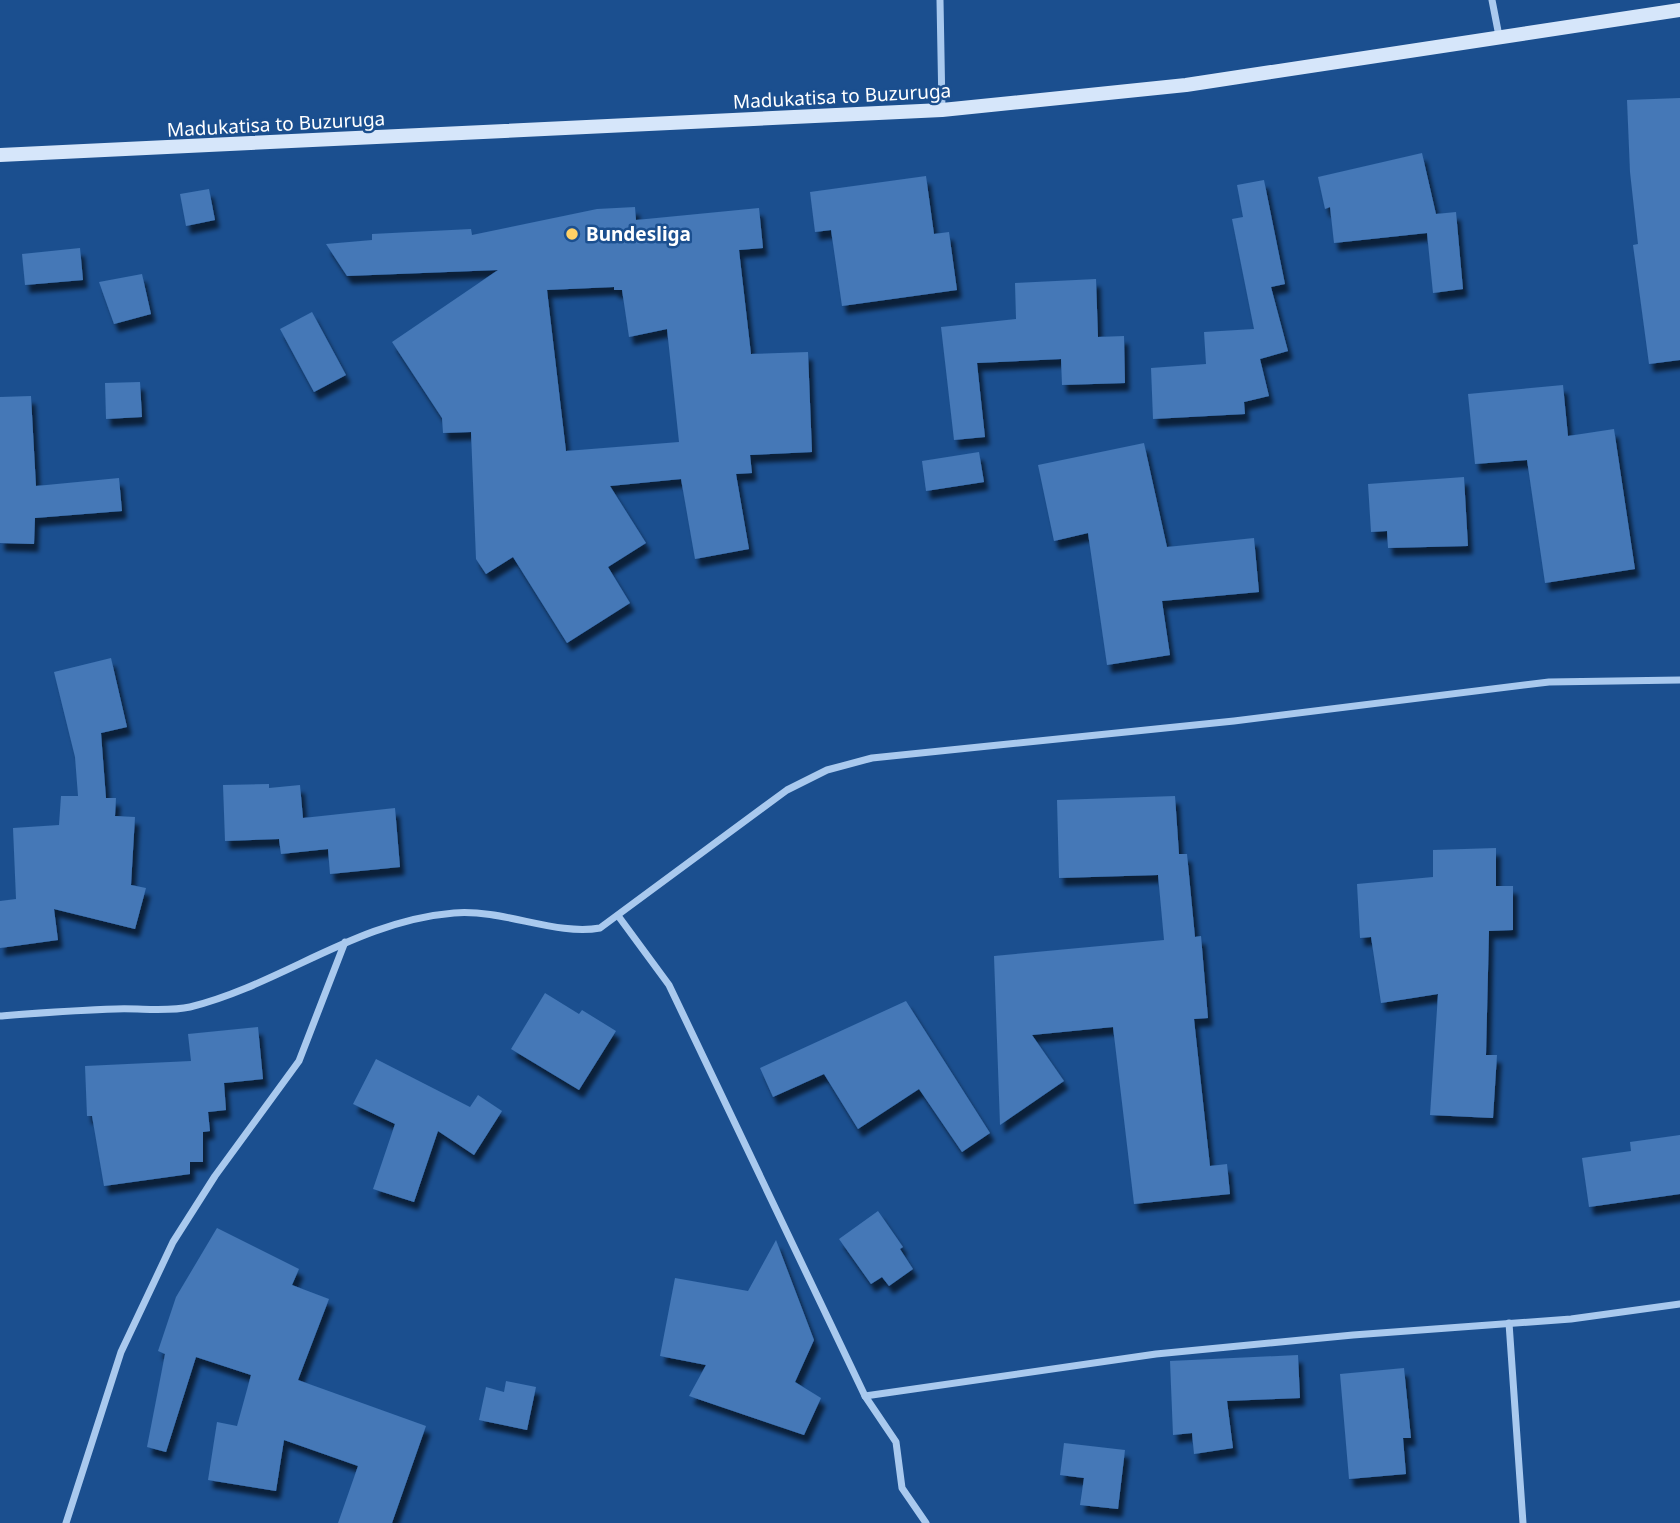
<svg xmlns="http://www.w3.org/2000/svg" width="1680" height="1523" font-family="'Noto Sans',sans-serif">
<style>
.building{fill:#4478b7;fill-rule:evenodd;filter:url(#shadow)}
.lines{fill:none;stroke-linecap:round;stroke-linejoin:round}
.street{stroke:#a9c9ee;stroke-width:7}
.secondary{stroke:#d6e6fa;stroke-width:14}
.poi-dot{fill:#ffd166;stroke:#1b4f8f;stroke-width:2.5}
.labels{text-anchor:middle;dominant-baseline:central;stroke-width:5;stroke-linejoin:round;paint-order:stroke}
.street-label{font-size:19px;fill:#fff;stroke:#1b4f8f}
.poi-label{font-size:19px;font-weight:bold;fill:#fff;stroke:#1b4f8f;text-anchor:start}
</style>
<defs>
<filter id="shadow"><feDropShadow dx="4.5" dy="8" stdDeviation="2" flood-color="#0009"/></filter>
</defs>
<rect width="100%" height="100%" fill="#1b4f8f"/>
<g class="building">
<path d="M 1680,98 L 1680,360 L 1649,364 L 1633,245 L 1638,244 L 1630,172 L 1627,100 Z"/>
<path d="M 1422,153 L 1436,214 L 1456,212 L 1463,289 L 1433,293 L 1427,233 L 1334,243 L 1330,207 L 1325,209 L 1318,177 Z"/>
<path d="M 926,176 L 934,234 L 949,232 L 957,290 L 842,306 L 831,230 L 815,232 L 810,192 Z"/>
<path d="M 1264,180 L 1285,284 L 1271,287 L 1288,351 L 1260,359 L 1269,396 L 1244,402 L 1245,414 L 1153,419 L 1151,368 L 1206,364 L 1204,332 L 1254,329 L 1232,219 L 1243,217 L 1237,185 Z"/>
<path d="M 209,189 L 215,220 L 186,226 L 180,194 Z"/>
<path d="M 635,207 L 636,220 L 759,208 L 763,248 L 739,250 L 751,354 L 808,352 L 812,452 L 750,455 L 752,473 L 736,474 L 749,549 L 695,559 L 681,479 L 610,486 L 646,543 L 608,567 L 630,603 L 567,643 L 513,557 L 486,574 L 476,559 L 471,432 L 443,433 L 442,418 L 392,342 L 498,270 L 347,276 L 326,244 L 372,240 L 372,234 L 471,229 L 472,235 L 597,209 ZM 614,287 L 614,290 L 622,290 L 629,337 L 667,329 L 679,442 L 566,451 L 547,290 Z"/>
<path d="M 80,248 L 83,280 L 25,285 L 22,254 Z"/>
<path d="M 142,274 L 151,314 L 114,324 L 99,282 Z"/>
<path d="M 1096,279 L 1098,337 L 1124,336 L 1125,383 L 1062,385 L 1061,359 L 977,363 L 985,437 L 954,440 L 941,327 L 1016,319 L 1015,283 Z"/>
<path d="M 312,312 L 346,375 L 314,392 L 280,329 Z"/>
<path d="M 140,382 L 142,417 L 106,419 L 105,383 Z"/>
<path d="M 1563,385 L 1568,436 L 1614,429 L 1635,569 L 1545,583 L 1527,460 L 1475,464 L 1468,394 Z"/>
<path d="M 31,396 L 36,486 L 119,478 L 122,511 L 35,518 L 34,544 L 0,543 L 0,397 Z"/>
<path d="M 1144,443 L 1167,547 L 1254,538 L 1259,592 L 1162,601 L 1170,655 L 1107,665 L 1088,533 L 1054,541 L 1038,465 Z"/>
<path d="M 979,452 L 984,482 L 926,491 L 922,461 Z"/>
<path d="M 1464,477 L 1468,546 L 1388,548 L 1387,531 L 1371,532 L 1368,484 Z"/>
<path d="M 111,658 L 127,727 L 101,733 L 106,798 L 116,798 L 115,816 L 135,817 L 131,885 L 146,888 L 135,929 L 54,909 L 58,940 L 0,948 L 0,901 L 16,899 L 13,828 L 59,825 L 61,796 L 78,796 L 75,757 L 54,672 Z"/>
<path d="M 269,784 L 269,788 L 300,785 L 303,818 L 395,808 L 400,867 L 330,874 L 328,849 L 281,854 L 279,839 L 225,841 L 223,785 Z"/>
<path d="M 1175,796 L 1179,854 L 1187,854 L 1195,937 L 1201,936 L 1208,1018 L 1194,1019 L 1210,1166 L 1227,1164 L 1230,1194 L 1134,1204 L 1113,1027 L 1032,1035 L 1064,1081 L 1000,1125 L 994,956 L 1164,940 L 1158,875 L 1059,878 L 1057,800 Z"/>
<path d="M 1496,848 L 1496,886 L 1513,886 L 1513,930 L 1489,931 L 1486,1055 L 1497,1055 L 1493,1118 L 1430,1115 L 1438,994 L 1381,1003 L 1371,937 L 1360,938 L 1357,884 L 1433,877 L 1433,850 Z"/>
<path d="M 545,993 L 579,1014 L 582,1010 L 616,1031 L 579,1090 L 511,1049 Z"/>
<path d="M 906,1001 L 990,1133 L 962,1152 L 919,1089 L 858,1129 L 824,1074 L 773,1097 L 760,1068 Z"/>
<path d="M 258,1027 L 263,1079 L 224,1083 L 226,1110 L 208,1112 L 210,1131 L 203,1132 L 203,1162 L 190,1162 L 190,1174 L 104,1186 L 92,1116 L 87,1116 L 85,1066 L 191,1061 L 188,1034 Z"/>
<path d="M 376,1059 L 470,1107 L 478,1095 L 502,1111 L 474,1155 L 438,1131 L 414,1202 L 373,1189 L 395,1124 L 353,1104 Z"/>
<path d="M 1680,1135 L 1680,1194 L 1589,1207 L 1582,1158 L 1631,1151 L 1630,1142 Z"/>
<path d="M 878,1211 L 903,1247 L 900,1249 L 913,1269 L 889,1286 L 882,1277 L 871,1284 L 839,1239 Z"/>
<path d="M 217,1228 L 299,1269 L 292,1285 L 329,1299 L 298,1380 L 426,1426 L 392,1523 L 338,1523 L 358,1466 L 284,1440 L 276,1491 L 208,1480 L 217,1422 L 237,1426 L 251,1375 L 196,1357 L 166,1452 L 147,1447 L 165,1354 L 158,1351 L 176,1297 Z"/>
<path d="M 776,1240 L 814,1340 L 795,1382 L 821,1398 L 804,1435 L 689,1396 L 706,1365 L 660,1356 L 675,1278 L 748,1291 Z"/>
<path d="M 1298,1355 L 1300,1398 L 1227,1401 L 1233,1448 L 1194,1454 L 1192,1433 L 1173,1435 L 1170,1361 Z"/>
<path d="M 1404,1368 L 1411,1438 L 1403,1438 L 1406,1474 L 1349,1479 L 1340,1374 Z"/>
<path d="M 506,1381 L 536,1387 L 527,1430 L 479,1420 L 486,1387 L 504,1392 Z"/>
<path d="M 1064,1443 L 1125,1450 L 1118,1509 L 1080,1505 L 1084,1478 L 1060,1475 Z"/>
</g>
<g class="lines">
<g class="street">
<path d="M 940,0 L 942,109"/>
<path d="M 1492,0 L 1499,36"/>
<path d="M 619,917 L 669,985 L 865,1396 L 896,1442 L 902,1488 L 926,1523"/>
<path d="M 0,1016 C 39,1013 77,1010 116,1009 C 140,1008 168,1012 190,1007 C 282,984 356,921 454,913 C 504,909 556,936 600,928 L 787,790 L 827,770 L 872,758 L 1234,721 L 1549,682 L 1680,680"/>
<path d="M 1509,1323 L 1523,1523"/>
<path d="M 865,1396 L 1156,1354 L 1353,1335 L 1571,1319 L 1680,1304"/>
<path d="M 66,1523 L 121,1352 L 173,1242 L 215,1176 L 299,1061 L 345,942"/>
</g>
<path class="secondary" d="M 0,155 L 942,110 L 1186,85 L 1680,10"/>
</g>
<circle class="poi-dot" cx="572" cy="234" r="7"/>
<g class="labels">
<g class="street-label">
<text transform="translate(842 96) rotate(-3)">Madukatisa to Buzuruga</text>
<text transform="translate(276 124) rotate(-3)">Madukatisa to Buzuruga</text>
</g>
<g class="poi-label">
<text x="586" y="234">Bundesliga</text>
</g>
</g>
</svg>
